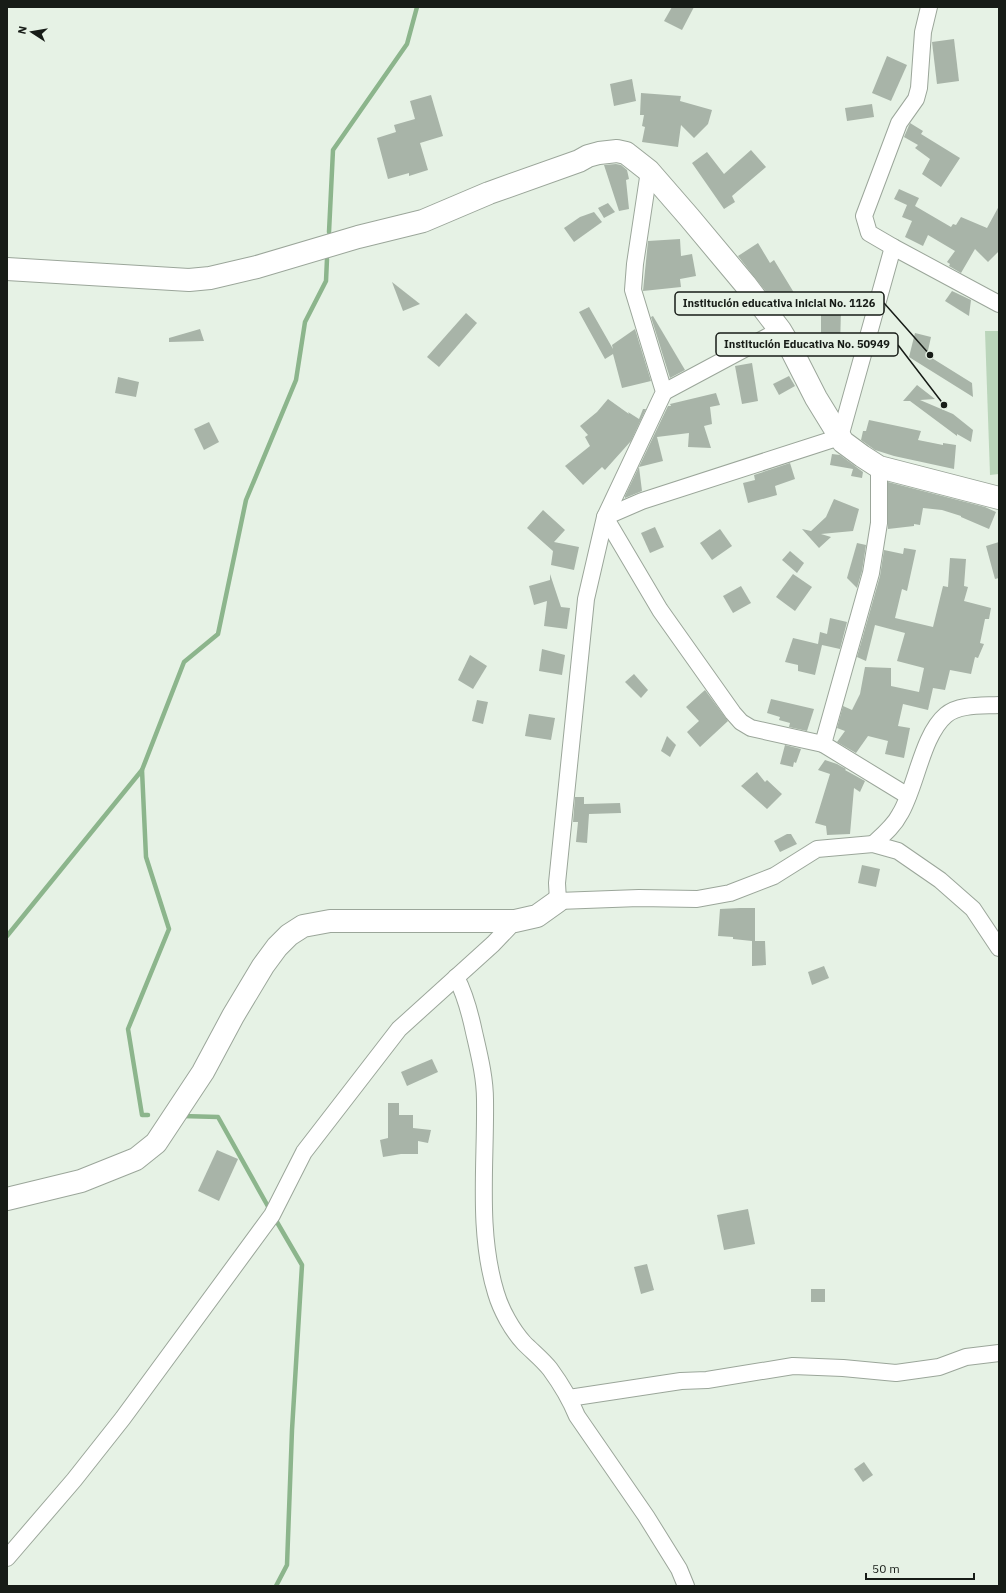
<svg xmlns="http://www.w3.org/2000/svg" width="1006" height="1593" font-family="'IBM Plex Sans',sans-serif">
<style>
.green{fill:#bad5ba}
.lines{fill:none;stroke-linecap:round;stroke-linejoin:round}
.stream{stroke:#8cb58c;stroke-width:4.5}
.building{fill:#a8b4a8}
.street-casing{stroke:#9ba69a;stroke-width:18}
.secondary-casing{stroke:#9ba69a;stroke-width:24}
.street{stroke:#fff;stroke-width:16}
.secondary{stroke:#fff;stroke-width:22}
.leader{fill:none;stroke:#171c17;stroke-width:1.5}
.callout-dot{fill:#171c17;stroke:#e6f2e5;stroke-width:1.5}
.callout{fill:#e6f2e5;stroke:#171c17;stroke-width:1.5}
.callout-label{font-size:11px;text-anchor:middle;font-weight:bold;fill:#171c17}
</style>
<rect width="100%" height="100%" fill="#e6f2e5"/>
<path class="green" d="M 985,331 L 999,331 L 999,474 L 990,475 Z"/>
<g class="lines">
<g class="stream">
<path d="M 329,232 L 333,150 L 407,44 L 417,7"/>
<path d="M 142,770 L 146,857 L 169,929 L 128,1029 L 142,1115 L 148,1115"/>
<path d="M 7,936 L 142,770 L 184,662 L 218,634 L 246,500 L 296,380 L 305,322 L 326,281 L 327,259"/>
<path d="M 182,1116 L 218,1117 L 270,1210"/>
<path d="M 274,1217 L 302,1265 L 292,1430 L 287,1565 L 276,1586"/>
</g>
</g>
<g class="building">
<path d="M 672,7 L 694,7 L 682,30 L 664,21 Z"/>
<path d="M 954,39 L 959,81 L 937,84 L 932,42 Z"/>
<path d="M 887,56 L 907,65 L 891,101 L 872,93 Z"/>
<path d="M 632,79 L 636,101 L 614,106 L 610,84 Z"/>
<path d="M 641,93 L 681,96 L 680,101 L 712,110 L 708,124 L 694,138 L 681,125 L 678,147 L 642,142 L 645,127 L 642,126 L 644,115 L 640,115 Z"/>
<path d="M 431,95 L 443,136 L 420,143 L 428,170 L 409,176 L 409,173 L 388,179 L 377,138 L 396,132 L 394,125 L 415,119 L 410,101 Z"/>
<path d="M 872,104 L 874,117 L 847,121 L 845,108 Z"/>
<path d="M 910,123 L 923,131 L 921,134 L 960,158 L 941,187 L 922,174 L 930,159 L 915,148 L 918,145 L 904,137 Z"/>
<path d="M 751,150 L 766,167 L 732,196 L 735,202 L 724,209 L 692,163 L 707,152 L 724,174 Z"/>
<path d="M 616,164 L 621,165 L 627,170 L 629,179 L 626,180 L 629,209 L 619,211 L 604,165 Z"/>
<path d="M 899,189 L 919,198 L 915,206 L 951,227 L 953,224 L 956,225 L 961,217 L 987,228 L 999,206 L 999,251 L 988,262 L 975,249 L 961,273 L 949,266 L 950,264 L 947,262 L 955,251 L 928,235 L 923,246 L 905,237 L 912,221 L 902,217 L 907,205 L 894,199 Z"/>
<path d="M 608,203 L 615,212 L 604,218 L 598,208 Z"/>
<path d="M 594,212 L 602,222 L 574,242 L 564,228 L 580,217 Z"/>
<path d="M 680,239 L 681,256 L 692,254 L 696,276 L 680,279 L 681,287 L 643,291 L 648,241 Z"/>
<path d="M 758,243 L 770,263 L 774,260 L 796,296 L 778,307 L 738,256 Z"/>
<path d="M 392,282 L 420,304 L 403,311 Z"/>
<path d="M 952,291 L 971,300 L 969,316 L 945,301 Z"/>
<path d="M 589,307 L 613,349 L 612,345 L 635,329 L 651,381 L 622,388 L 613,354 L 605,359 L 579,312 Z"/>
<path d="M 821,307 L 841,307 L 840,349 L 821,349 Z"/>
<path d="M 466,313 L 477,323 L 439,367 L 427,357 Z"/>
<path d="M 653,316 L 685,370 L 670,378 L 651,317 Z"/>
<path d="M 200,329 L 204,341 L 169,342 L 169,338 Z"/>
<path d="M 915,333 L 931,337 L 927,355 L 972,383 L 973,397 L 909,357 Z"/>
<path d="M 752,363 L 758,401 L 742,404 L 735,366 Z"/>
<path d="M 789,376 L 795,386 L 779,395 L 773,384 Z"/>
<path d="M 118,377 L 139,382 L 136,397 L 115,393 Z"/>
<path d="M 917,385 L 935,399 L 920,400 L 953,414 L 973,430 L 971,442 L 957,434 L 957,436 L 910,401 L 903,401 Z"/>
<path d="M 716,393 L 720,405 L 710,407 L 712,424 L 704,426 L 711,448 L 688,447 L 689,433 L 657,437 L 663,461 L 639,467 L 642,491 L 625,498 L 625,496 L 668,406 L 671,406 L 670,404 Z"/>
<path d="M 608,399 L 629,414 L 628,412 L 639,419 L 643,409 L 646,409 L 631,441 L 605,470 L 602,467 L 583,485 L 565,466 L 590,446 L 585,437 L 588,435 L 580,426 L 597,412 Z"/>
<path d="M 869,420 L 921,431 L 918,440 L 943,445 L 943,443 L 956,445 L 954,469 L 894,456 L 875,450 L 861,440 L 863,431 L 866,431 Z"/>
<path d="M 209,422 L 219,442 L 204,450 L 194,429 Z"/>
<path d="M 832,454 L 840,455 L 863,472 L 862,478 L 851,476 L 853,469 L 830,465 Z"/>
<path d="M 790,463 L 795,479 L 775,486 L 777,495 L 748,503 L 743,483 L 755,480 L 754,475 Z"/>
<path d="M 888,482 L 985,507 L 996,512 L 989,529 L 961,517 L 961,516 L 942,510 L 923,508 L 920,525 L 914,524 L 914,526 L 888,529 Z"/>
<path d="M 834,499 L 859,509 L 853,531 L 821,534 L 831,537 L 819,548 L 802,529 L 811,531 L 826,517 Z"/>
<path d="M 543,510 L 565,530 L 554,542 L 579,547 L 574,570 L 551,565 L 553,551 L 527,528 Z"/>
<path d="M 655,527 L 664,547 L 650,553 L 641,533 Z"/>
<path d="M 720,529 L 732,546 L 712,560 L 700,543 Z"/>
<path d="M 999,542 L 999,578 L 995,579 L 986,546 Z"/>
<path d="M 857,543 L 866,545 L 862,571 L 857,588 L 847,578 Z"/>
<path d="M 904,548 L 916,550 L 907,591 L 902,589 L 895,618 L 933,627 L 943,586 L 948,587 L 950,558 L 966,559 L 964,586 L 968,587 L 964,601 L 991,608 L 989,619 L 985,619 L 980,643 L 984,644 L 978,658 L 975,657 L 971,674 L 950,670 L 945,690 L 933,688 L 928,710 L 903,704 L 898,726 L 910,728 L 904,758 L 885,754 L 888,741 L 868,736 L 856,753 L 837,742 L 845,731 L 837,728 L 843,706 L 852,710 L 860,694 L 865,667 L 891,668 L 891,686 L 919,692 L 924,668 L 897,661 L 905,633 L 875,625 L 866,661 L 857,657 L 880,576 L 884,550 L 903,554 Z"/>
<path d="M 790,551 L 804,563 L 797,573 L 782,560 Z"/>
<path d="M 550,574 L 561,607 L 570,608 L 567,629 L 544,626 L 547,601 L 534,605 L 529,586 L 550,580 Z"/>
<path d="M 793,574 L 812,587 L 795,611 L 776,597 Z"/>
<path d="M 741,586 L 751,603 L 733,613 L 723,596 Z"/>
<path d="M 830,618 L 847,622 L 840,649 L 822,645 L 815,675 L 798,671 L 798,665 L 785,662 L 793,638 L 818,644 L 820,632 L 827,634 Z"/>
<path d="M 542,649 L 565,655 L 562,675 L 539,671 Z"/>
<path d="M 470,655 L 487,666 L 473,689 L 458,680 Z"/>
<path d="M 634,674 L 648,690 L 641,698 L 625,682 Z"/>
<path d="M 705,690 L 728,721 L 700,747 L 687,732 L 699,721 L 686,707 Z"/>
<path d="M 771,699 L 814,709 L 807,731 L 789,727 L 790,723 L 779,720 L 780,717 L 767,713 Z"/>
<path d="M 477,700 L 488,702 L 483,724 L 472,721 Z"/>
<path d="M 529,714 L 555,718 L 551,740 L 525,736 Z"/>
<path d="M 667,736 L 676,745 L 670,757 L 661,751 Z"/>
<path d="M 785,745 L 801,749 L 796,763 L 794,762 L 793,767 L 780,764 Z"/>
<path d="M 825,760 L 837,764 L 846,769 L 845,770 L 865,781 L 860,792 L 854,788 L 850,834 L 827,835 L 826,826 L 815,823 L 830,774 L 818,770 Z"/>
<path d="M 757,772 L 765,782 L 767,780 L 782,794 L 767,809 L 741,786 Z"/>
<path d="M 575,797 L 584,797 L 584,804 L 620,803 L 621,813 L 589,814 L 587,843 L 576,842 L 578,822 L 573,822 Z"/>
<path d="M 787,834 L 791,834 L 797,844 L 780,852 L 774,841 Z"/>
<path d="M 862,865 L 880,869 L 876,887 L 858,883 Z"/>
<path d="M 740,908 L 755,908 L 755,941 L 765,941 L 766,965 L 752,966 L 752,941 L 733,939 L 733,937 L 718,936 L 720,909 Z"/>
<path d="M 824,966 L 829,978 L 812,985 L 808,972 Z"/>
<path d="M 432,1059 L 438,1072 L 407,1086 L 401,1072 Z"/>
<path d="M 388,1103 L 399,1103 L 399,1115 L 413,1115 L 413,1128 L 431,1130 L 428,1143 L 418,1141 L 418,1154 L 401,1154 L 383,1157 L 380,1140 L 388,1138 Z"/>
<path d="M 217,1150 L 238,1159 L 219,1201 L 198,1191 Z"/>
<path d="M 748,1209 L 755,1244 L 724,1250 L 717,1215 Z"/>
<path d="M 647,1264 L 654,1290 L 641,1294 L 634,1267 Z"/>
<rect x="811" y="1289" width="14" height="13"/>
<path d="M 864,1462 L 873,1475 L 863,1482 L 854,1469 Z"/>
</g>
<g class="lines">
<g class="street-casing">
<g id="street">
<path d="M 929,7 L 923,32 L 919,88 L 916,99 L 899,123 L 864,216 L 869,233 L 893,247 L 999,304"/>
<path d="M 649,171 L 635,264 L 633,290 L 664,392 L 605,517 L 586,599 L 557,883 L 558,901 L 639,898 L 697,899 L 730,893 L 774,876 L 817,849 L 873,844 L 898,851 L 940,880 L 973,909 L 999,948"/>
<path d="M 664,392 L 780,330"/>
<path d="M 879,467 L 879,523 L 871,573 L 823,744 L 908,796"/>
<path d="M 823,744 L 751,728 L 741,722 L 733,713 L 660,610 L 605,517 L 642,501 L 840,437 L 893,247"/>
<path d="M 873,844 C 883,835 894,826 900,814 C 916,788 922,735 946,715 C 959,704 983,706 999,705"/>
<path d="M 456,977 C 465,994 470,1013 474,1032 C 479,1054 485,1077 485,1100 C 486,1164 477,1231 496,1293 C 501,1310 512,1330 524,1343 C 533,1352 543,1360 550,1369 C 561,1384 570,1399 577,1416 L 646,1516 L 679,1569 L 686,1586"/>
<path d="M 569,1398 L 681,1381 L 707,1380 L 793,1366 L 843,1368 L 896,1373 L 939,1367 L 966,1357 L 999,1353"/>
<path d="M 7,1558 L 74,1480 L 123,1418 L 272,1215 L 304,1152 L 399,1029 L 493,944 L 515,921"/>
</g>
</g>
<g class="secondary-casing">
<g id="secondary">
<path d="M 7,269 L 189,280 L 210,278 L 257,267 L 358,237 L 423,221 L 489,193 L 579,161 L 588,156 L 599,153 L 617,151 L 626,153 L 649,171 L 689,217 L 745,284 L 780,330 L 789,345 L 816,398 L 843,442 L 862,456 L 879,467 L 999,498"/>
<path d="M 7,1199 L 81,1181 L 136,1159 L 156,1143 L 203,1072 L 233,1016 L 263,966 L 277,947 L 289,935 L 303,926 L 330,921 L 515,921 L 537,916 L 558,901"/>
</g>
</g>
<use href="#street" class="street"/>
<use href="#secondary" class="secondary"/>
</g>
<path class="leader" d="M930 355L884 303M944 405L898 345"/>
<g class="callout-dot">
<circle cx="930" cy="355" r="4"/>
<circle cx="944" cy="405" r="4"/>
</g>
<g class="callout">
<rect x="675" y="292" width="209" height="23" rx="4"/>
<rect x="716" y="333" width="182" height="23" rx="4"/>
</g>
<g class="callout-label">
<text x="779" y="307">Institución educativa inicial No. 1126</text>
<text x="807" y="348">Institución Educativa No. 50949</text>
</g>
<rect width="1006" height="1593" fill="none" stroke="#171c17" stroke-width="16"/>
<g transform="translate(32 32) rotate(282)" stroke="#e6f2e5" stroke-width="3" paint-order="stroke">
<path d="M0-3L7 15L0 10L-7 15Z" fill="#171c17"/>
<text y="-6" font-size="11" font-weight="bold" text-anchor="middle" fill="#171c17">N</text>
</g>
<path d="M866 1573v6h108v-6" fill="none" stroke="#171c17" stroke-width="2"/>
<text x="872" y="1573" font-size="12" fill="#171c17" stroke="#e6f2e5" stroke-width="3" paint-order="stroke">50 m</text>
</svg>
